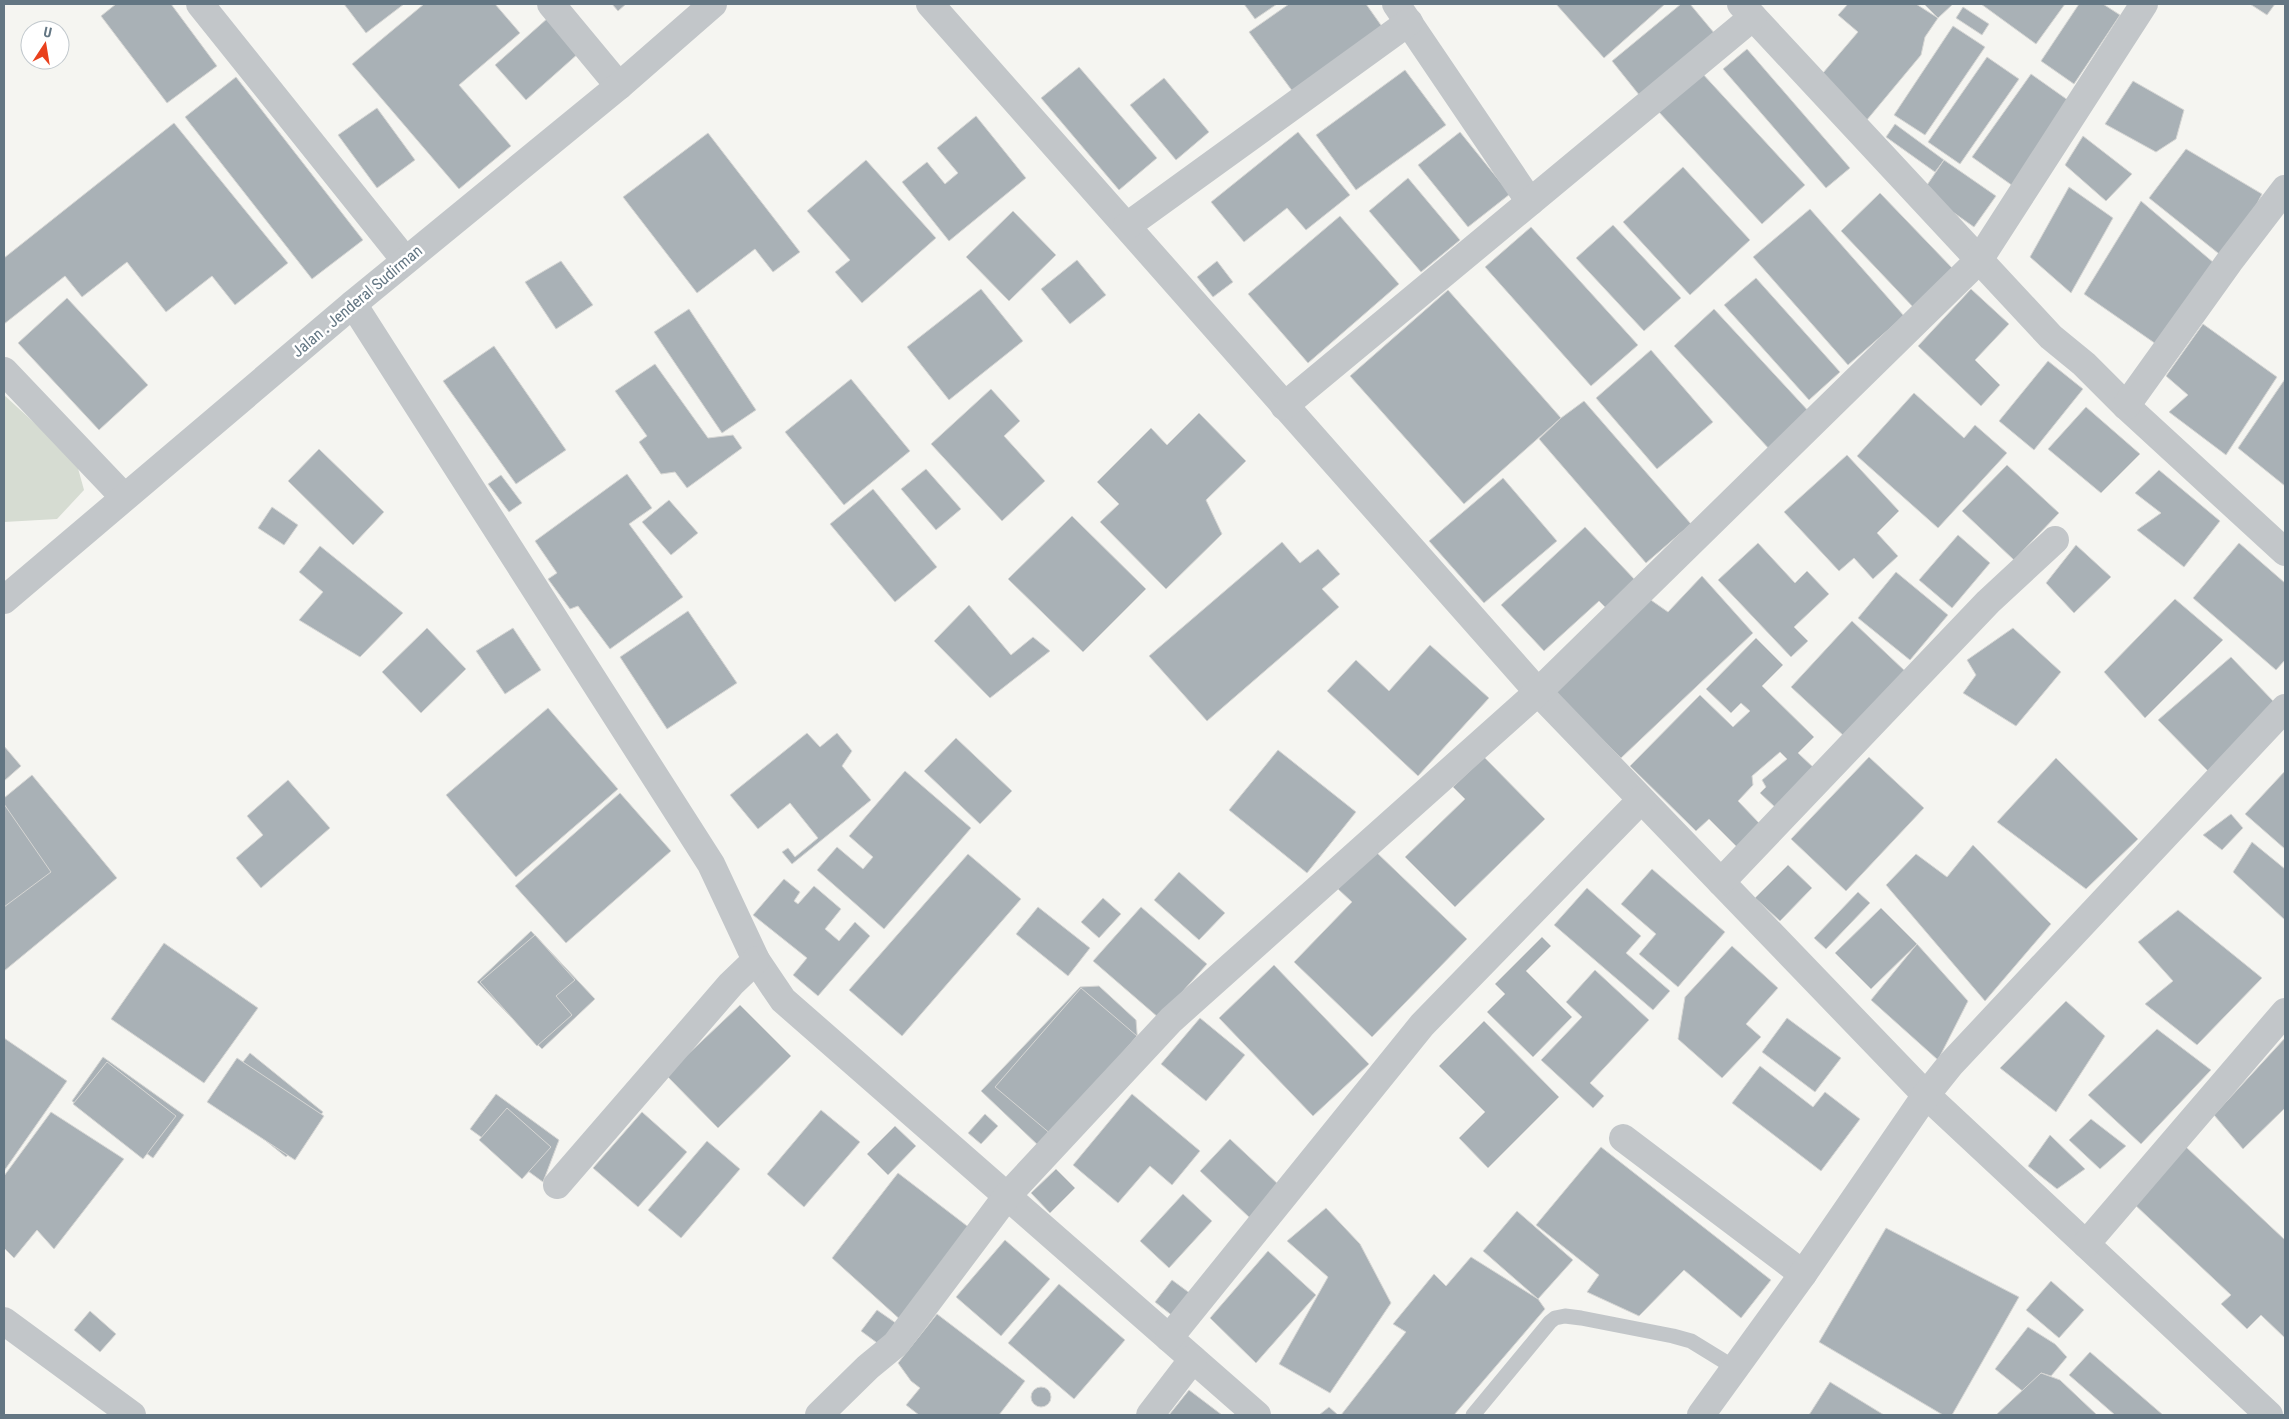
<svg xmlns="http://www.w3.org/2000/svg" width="2289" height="1419" font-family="'Roboto Condensed',sans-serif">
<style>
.green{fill:#d6dcd2}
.building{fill:#a9b1b6;stroke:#d6d6d4}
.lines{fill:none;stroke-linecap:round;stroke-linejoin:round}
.service{stroke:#c2c6c9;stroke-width:15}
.minor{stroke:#c2c6c9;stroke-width:28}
.tertiary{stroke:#c2c6c9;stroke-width:28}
.labels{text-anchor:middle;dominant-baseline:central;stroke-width:5;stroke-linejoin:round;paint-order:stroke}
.street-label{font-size:16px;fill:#637683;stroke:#fff}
</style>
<rect width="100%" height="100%" fill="#f5f5f1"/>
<path class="green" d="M 4,395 L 76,461 L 84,490 L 57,519 L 4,522 Z"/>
<g class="building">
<path d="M 116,4 L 171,4 L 217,66 L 167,103 L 101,16 Z"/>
<path d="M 344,4 L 404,4 L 366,33 Z"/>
<path d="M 424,4 L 495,4 L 520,33 L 459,85 L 511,146 L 459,189 L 352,64 Z"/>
<path d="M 612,4 L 626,4 L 618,11 Z"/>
<path d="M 1244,4 L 1277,4 L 1255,19 Z"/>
<path d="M 1289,4 L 1366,4 L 1383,28 L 1293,92 L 1249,32 Z"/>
<path d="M 1556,4 L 1665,4 L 1604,58 Z"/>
<path d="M 1681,4 L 1690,4 L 1715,34 L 1640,96 L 1612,61 Z"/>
<path d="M 1848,4 L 1916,4 L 1938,18 L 1925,37 L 1921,55 L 1866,121 L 1817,80 L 1858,32 L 1838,15 Z"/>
<path d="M 1924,4 L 1953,4 L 1938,18 Z"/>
<path d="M 1981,4 L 2065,4 L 2036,44 Z"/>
<path d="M 2079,4 L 2103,4 L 2120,15 L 2074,84 L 2041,61 Z"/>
<path d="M 2250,4 L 2275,4 L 2267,15 Z"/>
<path d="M 1963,7 L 1989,24 L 1982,35 L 1956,18 Z"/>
<path d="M 549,17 L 580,52 L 526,100 L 495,65 Z"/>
<path d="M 1953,26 L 1985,47 L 1925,135 L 1894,115 Z"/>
<path d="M 1747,49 L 1850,168 L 1826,188 L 1723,69 Z"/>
<path d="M 1987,57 L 2019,79 L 1960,164 L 1928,142 Z"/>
<path d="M 1079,67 L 1157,158 L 1119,190 L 1041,98 Z"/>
<path d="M 1405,70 L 1446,125 L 1356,190 L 1316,135 Z"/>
<path d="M 1701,72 L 1805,185 L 1762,224 L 1658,111 Z"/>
<path d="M 2031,74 L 2072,103 L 2013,186 L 1972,157 Z"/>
<path d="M 236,77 L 363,240 L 312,279 L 185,117 Z"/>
<path d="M 1164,78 L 1209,132 L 1176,160 L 1130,105 Z"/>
<path d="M 2133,81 L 2184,110 L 2176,139 L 2156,152 L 2105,124 Z"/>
<path d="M 377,108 L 415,160 L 377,188 L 338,135 Z"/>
<path d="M 976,116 L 1026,178 L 949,241 L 902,182 L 927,162 L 945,184 L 958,173 L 937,148 Z"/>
<path d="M 174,123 L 288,263 L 235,305 L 212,276 L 166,312 L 127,262 L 82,297 L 65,276 L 4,324 L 4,258 Z"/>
<path d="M 1895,124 L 1944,160 L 1935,172 L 1886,137 Z"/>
<path d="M 1298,132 L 1350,195 L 1306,230 L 1287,208 L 1244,242 L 1211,202 Z"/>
<path d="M 1460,132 L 1510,194 L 1468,227 L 1418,165 Z"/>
<path d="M 708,133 L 800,252 L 773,272 L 755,249 L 697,293 L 623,197 Z"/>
<path d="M 2083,136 L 2132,174 L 2106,201 L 2065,165 Z"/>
<path d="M 2186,149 L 2262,194 L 2228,261 L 2149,198 Z"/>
<path d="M 866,160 L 936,238 L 862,303 L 835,272 L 850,260 L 807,211 Z"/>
<path d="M 1944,160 L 1996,196 L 1974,227 L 1923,191 Z"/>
<path d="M 1683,167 L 1750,240 L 1690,295 L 1623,222 Z"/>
<path d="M 1408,178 L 1460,240 L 1421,272 L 1369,211 Z"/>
<path d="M 2069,187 L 2113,218 L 2071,293 L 2030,257 Z"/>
<path d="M 1880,193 L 1954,270 L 1914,308 L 1841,231 Z"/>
<path d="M 2141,201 L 2221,269 L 2156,344 L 2084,294 Z"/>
<path d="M 1810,209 L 1904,316 L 1848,365 L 1753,257 Z"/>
<path d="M 1013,211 L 1056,255 L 1009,301 L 966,257 Z"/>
<path d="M 1340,216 L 1399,284 L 1308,363 L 1248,294 Z"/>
<path d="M 1613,225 L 1681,298 L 1644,331 L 1576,258 Z"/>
<path d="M 1531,227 L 1638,345 L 1591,386 L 1485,267 Z"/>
<path d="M 1077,260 L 1106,295 L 1070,324 L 1041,289 Z"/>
<path d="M 561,261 L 593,305 L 556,329 L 525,282 Z"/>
<path d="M 1217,261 L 1233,282 L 1213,297 L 1197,277 Z"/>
<path d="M 1756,278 L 1840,372 L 1809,400 L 1724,305 Z"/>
<path d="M 981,289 L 1023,341 L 949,400 L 907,347 Z"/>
<path d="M 1971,289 L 2009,324 L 1975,360 L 2000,385 L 1981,406 L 1918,346 Z"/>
<path d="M 1448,290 L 1561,418 L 1464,504 L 1350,376 Z"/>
<path d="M 67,298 L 148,385 L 99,430 L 18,343 Z"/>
<path d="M 689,309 L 756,410 L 722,433 L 654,332 Z"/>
<path d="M 1714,309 L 1812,415 L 1771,451 L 1674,346 Z"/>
<path d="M 2203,324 L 2277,377 L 2226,455 L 2169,412 L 2188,395 L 2166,376 Z"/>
<path d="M 494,346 L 566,450 L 516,484 L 443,381 Z"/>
<path d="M 1651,350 L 1713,422 L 1657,469 L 1596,398 Z"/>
<path d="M 2048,361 L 2083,389 L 2034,450 L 1999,421 Z"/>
<path d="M 655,364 L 708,438 L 733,435 L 742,448 L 687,488 L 675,472 L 661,474 L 639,442 L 647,436 L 615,391 Z"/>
<path d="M 851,379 L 910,451 L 844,505 L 785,432 Z"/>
<path d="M 2285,379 L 2285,486 L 2238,448 Z"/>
<path d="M 991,389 L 1020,421 L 1004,436 L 1045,481 L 1002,521 L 931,444 Z"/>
<path d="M 1914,393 L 1964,438 L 1975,425 L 2007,453 L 1938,528 L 1857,456 Z"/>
<path d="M 1584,401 L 1691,524 L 1646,563 L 1539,439 L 1561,418 Z"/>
<path d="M 2086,407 L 2140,454 L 2101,493 L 2048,449 Z"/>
<path d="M 1199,413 L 1246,461 L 1206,500 L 1222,534 L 1166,589 L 1100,522 L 1119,504 L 1097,482 L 1151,428 L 1167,445 Z"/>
<path d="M 319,449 L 384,512 L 353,545 L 288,481 Z"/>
<path d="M 1847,455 L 1899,511 L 1877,533 L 1898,556 L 1873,579 L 1854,558 L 1839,571 L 1784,512 Z"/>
<path d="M 2007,465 L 2059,513 L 2014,560 L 1962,511 Z"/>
<path d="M 926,469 L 961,509 L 936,530 L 901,489 Z"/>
<path d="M 2159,470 L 2220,521 L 2184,567 L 2137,530 L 2161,513 L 2135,493 Z"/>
<path d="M 627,474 L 652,508 L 629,524 L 683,597 L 610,649 L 578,606 L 570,609 L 548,579 L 557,573 L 535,541 Z"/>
<path d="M 501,475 L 522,503 L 509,512 L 488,484 Z"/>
<path d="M 1503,478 L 1557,541 L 1484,603 L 1429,541 Z"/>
<path d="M 873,489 L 937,567 L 895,602 L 830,524 Z"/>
<path d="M 669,500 L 698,533 L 671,555 L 642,522 Z"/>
<path d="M 272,507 L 298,525 L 284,545 L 258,528 Z"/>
<path d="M 1072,516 L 1146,589 L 1083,652 L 1008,579 Z"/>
<path d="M 1585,527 L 1636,581 L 1606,608 L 1599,601 L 1544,651 L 1501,605 Z"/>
<path d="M 1958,535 L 1990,563 L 1952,608 L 1919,580 Z"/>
<path d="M 1282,542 L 1300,563 L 1318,549 L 1340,574 L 1322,589 L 1339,607 L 1207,721 L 1149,656 Z"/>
<path d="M 1758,543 L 1795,583 L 1807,571 L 1829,594 L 1794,627 L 1808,641 L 1791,657 L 1718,580 Z"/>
<path d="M 2239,543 L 2285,583 L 2285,660 L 2276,670 L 2193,598 Z"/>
<path d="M 2076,545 L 2111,577 L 2074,613 L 2046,583 Z"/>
<path d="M 320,546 L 403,613 L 360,657 L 299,620 L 323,592 L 299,572 Z"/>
<path d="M 1896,572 L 1948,615 L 1910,660 L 1858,618 Z"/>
<path d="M 1702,576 L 1753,633 L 1621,758 L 1552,690 L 1648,598 L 1668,612 Z"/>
<path d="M 2175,599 L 2223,640 L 2145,718 L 2104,672 Z"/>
<path d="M 969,605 L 1011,655 L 1033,637 L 1050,651 L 990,698 L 934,641 Z"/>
<path d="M 688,611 L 737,683 L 667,729 L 620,657 Z"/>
<path d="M 1852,621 L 1906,672 L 1845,737 L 1791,687 Z"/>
<path d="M 427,628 L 466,669 L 421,713 L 382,672 Z"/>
<path d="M 513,628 L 541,670 L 505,694 L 476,651 Z"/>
<path d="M 2013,628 L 2061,672 L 2016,726 L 1963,693 L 1976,675 L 1967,660 Z"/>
<path d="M 1756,638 L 1783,665 L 1762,686 L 1814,737 L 1798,753 L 1815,769 L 1776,808 L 1760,793 L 1766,787 L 1762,780 L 1787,759 L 1780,752 L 1752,776 L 1753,785 L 1738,801 L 1760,824 L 1737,847 L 1709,819 L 1696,831 L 1630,766 L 1700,695 L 1733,727 L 1750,711 L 1741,703 L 1731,713 L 1706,689 Z"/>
<path d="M 1430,645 L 1489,698 L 1418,776 L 1327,691 L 1356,660 L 1389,691 Z"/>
<path d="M 2231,657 L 2274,702 L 2208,771 L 2158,720 Z"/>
<path d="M 548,708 L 618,789 L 516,877 L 446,795 Z"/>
<path d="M 807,733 L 820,747 L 837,733 L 852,751 L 842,766 L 871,800 L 792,864 L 782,852 L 788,848 L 795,857 L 818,838 L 790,803 L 758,829 L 730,795 Z"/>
<path d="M 956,738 L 1012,791 L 980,824 L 924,771 Z"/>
<path d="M 4,746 L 21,766 L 4,781 Z"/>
<path d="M 1278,750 L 1356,812 L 1307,873 L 1229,810 Z"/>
<path d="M 1484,757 L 1545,819 L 1455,907 L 1405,857 L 1465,799 L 1453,787 Z"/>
<path d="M 1869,757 L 1924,808 L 1846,891 L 1791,839 Z"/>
<path d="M 2056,758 L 2138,839 L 2086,889 L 1997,822 Z"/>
<path d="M 905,771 L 971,828 L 884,929 L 817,870 L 837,847 L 863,869 L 873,857 L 849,836 Z"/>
<path d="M 2285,771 L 2285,849 L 2245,814 Z"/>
<path d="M 32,775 L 117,878 L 4,971 L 4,798 Z"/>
<path d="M 288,780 L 330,828 L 261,888 L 236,858 L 263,835 L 247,816 Z"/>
<path d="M 620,793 L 671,851 L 566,943 L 515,886 Z"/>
<path d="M 4,804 L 51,872 L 4,907 Z"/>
<path d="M 2231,814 L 2243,828 L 2222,850 L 2203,835 Z"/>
<path d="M 2252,842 L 2285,869 L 2285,920 L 2233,872 Z"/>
<path d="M 1973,845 L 2051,924 L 1985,1001 L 1886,885 L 1916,854 L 1947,877 Z"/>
<path d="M 1375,851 L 1467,939 L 1372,1037 L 1294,962 L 1352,902 L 1338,889 Z"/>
<path d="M 968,854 L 1021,899 L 902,1036 L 849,990 Z"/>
<path d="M 1788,865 L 1812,888 L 1780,921 L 1755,898 Z"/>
<path d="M 1652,869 L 1725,932 L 1678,987 L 1639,954 L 1656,934 L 1621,904 Z"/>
<path d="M 1179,872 L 1225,913 L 1199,940 L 1154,900 Z"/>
<path d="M 784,879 L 800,892 L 794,901 L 798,904 L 814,886 L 841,909 L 825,929 L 839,941 L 855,922 L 870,936 L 818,996 L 793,975 L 807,958 L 753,915 Z"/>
<path d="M 1587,888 L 1641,936 L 1626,953 L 1670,991 L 1653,1010 L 1554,925 Z"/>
<path d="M 1858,892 L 1870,903 L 1826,949 L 1814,938 Z"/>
<path d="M 1103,898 L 1121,914 L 1099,938 L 1081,922 Z"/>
<path d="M 1038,907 L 1090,948 L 1068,976 L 1016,934 Z"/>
<path d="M 1141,907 L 1207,964 L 1159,1018 L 1093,961 Z"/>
<path d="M 1881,908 L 1917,944 L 1871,989 L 1835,953 Z"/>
<path d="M 2178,910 L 2262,978 L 2197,1045 L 2145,1004 L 2173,981 L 2138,942 Z"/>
<path d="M 531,931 L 595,999 L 542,1049 L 477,982 Z"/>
<path d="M 535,935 L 575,980 L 556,996 L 572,1015 L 537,1046 L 480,982 Z"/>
<path d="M 1542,937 L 1551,946 L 1526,971 L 1572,1017 L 1533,1057 L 1487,1012 L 1505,994 L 1495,984 Z"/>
<path d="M 164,943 L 258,1008 L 204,1083 L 111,1019 Z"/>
<path d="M 1917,944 L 1968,1001 L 1938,1060 L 1871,1000 Z"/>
<path d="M 1732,946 L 1778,988 L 1746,1024 L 1761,1037 L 1722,1078 L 1678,1039 L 1685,997 Z"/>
<path d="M 1274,965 L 1369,1064 L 1313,1116 L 1219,1018 Z"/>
<path d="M 1595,970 L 1649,1020 L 1590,1083 L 1604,1096 L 1593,1108 L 1541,1060 L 1582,1017 L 1566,1002 Z"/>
<path d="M 1099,986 L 1136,1020 L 1138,1045 L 1041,1148 L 981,1091 L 1080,987 Z"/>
<path d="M 1081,988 L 1137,1036 L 1052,1135 L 995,1087 Z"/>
<path d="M 2066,1001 L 2105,1036 L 2056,1112 L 2000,1068 Z"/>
<path d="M 740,1005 L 791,1056 L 718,1128 L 666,1075 Z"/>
<path d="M 1200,1018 L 1245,1055 L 1206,1101 L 1161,1064 Z"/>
<path d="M 1787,1018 L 1841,1058 L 1815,1092 L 1762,1052 Z"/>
<path d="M 1484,1021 L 1559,1097 L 1488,1168 L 1459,1138 L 1485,1112 L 1439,1066 Z"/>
<path d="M 2157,1029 L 2211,1070 L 2141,1144 L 2088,1095 Z"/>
<path d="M 4,1038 L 67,1081 L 4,1171 Z"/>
<path d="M 2285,1038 L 2285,1108 L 2243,1149 L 2214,1115 Z"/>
<path d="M 250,1053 L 323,1112 L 286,1157 L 214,1099 Z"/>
<path d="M 103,1057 L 184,1115 L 153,1158 L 72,1101 Z"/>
<path d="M 237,1058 L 324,1116 L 295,1160 L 207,1102 Z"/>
<path d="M 107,1062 L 176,1116 L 143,1159 L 73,1104 Z"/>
<path d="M 1760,1066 L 1813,1107 L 1825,1092 L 1860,1119 L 1821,1171 L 1732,1103 Z"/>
<path d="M 496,1094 L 559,1140 L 543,1182 L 470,1129 Z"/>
<path d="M 1132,1094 L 1200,1151 L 1172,1185 L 1150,1166 L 1118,1203 L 1073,1165 Z"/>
<path d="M 507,1108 L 551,1147 L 522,1179 L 479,1140 Z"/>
<path d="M 821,1110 L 860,1142 L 804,1207 L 767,1174 Z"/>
<path d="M 51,1112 L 124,1159 L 54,1249 L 37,1230 L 14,1258 L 4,1248 L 4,1176 Z"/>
<path d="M 642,1112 L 687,1152 L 638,1207 L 593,1168 Z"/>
<path d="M 985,1114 L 998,1126 L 981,1144 L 968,1133 Z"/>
<path d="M 2091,1119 L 2126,1146 L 2100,1169 L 2069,1140 Z"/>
<path d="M 895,1126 L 916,1146 L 888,1175 L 867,1154 Z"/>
<path d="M 2050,1135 L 2085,1169 L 2057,1189 L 2028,1166 Z"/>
<path d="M 1230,1139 L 1280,1186 L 1250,1218 L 1200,1171 Z"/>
<path d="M 707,1141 L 740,1169 L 681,1238 L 648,1210 Z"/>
<path d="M 1601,1147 L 1771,1280 L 1741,1318 L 1684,1270 L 1639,1316 L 1587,1292 L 1599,1275 L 1536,1225 Z"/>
<path d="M 2186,1147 L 2285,1240 L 2285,1338 L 2261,1315 L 2247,1329 L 2221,1304 L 2231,1295 L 2133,1203 Z"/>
<path d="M 1056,1169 L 1075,1188 L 1050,1213 L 1031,1193 Z"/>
<path d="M 898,1173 L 971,1229 L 904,1323 L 832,1258 Z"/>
<path d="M 1183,1194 L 1212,1221 L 1169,1268 L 1140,1241 Z"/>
<path d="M 1326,1208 L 1360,1244 L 1391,1303 L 1330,1393 L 1279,1364 L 1328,1277 L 1287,1241 Z"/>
<path d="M 1517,1211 L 1573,1260 L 1538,1299 L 1483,1251 Z"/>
<path d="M 1886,1228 L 2019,1297 L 1952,1415 L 1943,1415 L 1819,1342 Z"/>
<path d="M 1005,1240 L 1050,1279 L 1001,1336 L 956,1297 Z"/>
<path d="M 1268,1251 L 1316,1295 L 1256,1363 L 1210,1318 Z"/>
<path d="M 1471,1257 L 1538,1299 L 1545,1309 L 1454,1415 L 1341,1415 L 1406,1332 L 1393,1324 L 1434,1274 L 1446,1286 Z"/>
<path d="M 1172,1280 L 1191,1294 L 1174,1317 L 1155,1302 Z"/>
<path d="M 2051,1281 L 2084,1310 L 2059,1338 L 2026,1310 Z"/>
<path d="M 1059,1284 L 1125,1340 L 1074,1399 L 1008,1343 Z"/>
<path d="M 877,1310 L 900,1326 L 884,1348 L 861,1331 Z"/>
<path d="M 90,1311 L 116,1334 L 100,1352 L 74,1330 Z"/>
<path d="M 937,1314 L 1025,1381 L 999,1415 L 919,1415 L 906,1405 L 920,1388 L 911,1381 L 898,1363 Z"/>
<path d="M 2028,1327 L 2055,1344 L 2067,1357 L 2051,1376 L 2041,1373 L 2025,1393 L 1995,1369 Z"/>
<path d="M 2090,1352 L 2163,1415 L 2115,1415 L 2069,1375 Z"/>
<path d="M 2041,1373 L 2060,1380 L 2097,1415 L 1996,1415 Z"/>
<path d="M 1830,1382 L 1884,1415 L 1809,1415 Z"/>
<circle cx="1041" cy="1397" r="10"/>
<path d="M 1189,1390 L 1222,1415 L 1169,1415 Z"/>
<path d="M 1329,1407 L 1338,1415 L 1319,1415 Z"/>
</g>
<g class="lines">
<path class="service" d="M 1473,1415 L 1550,1322 L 1555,1318 L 1565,1316 L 1581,1318 L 1673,1336 L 1691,1341 L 1735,1368"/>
<g class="minor">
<path d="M 200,4 L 405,260"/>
<path d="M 551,4 L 619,86"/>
<path d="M 930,4 L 1538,692 L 1926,1095 L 2269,1415"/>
<path d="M 1396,4 L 1530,202"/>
<path d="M 1741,4 L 2051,337 L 2084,364 L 2126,406 L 2285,552"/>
<path d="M 1127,226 L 1409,22"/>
<path d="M 353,304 L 711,864 L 756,960 L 783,1000 L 1257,1415"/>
<path d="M 4,371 L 124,497"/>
<path d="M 1284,406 L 1753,17"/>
<path d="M 2126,406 L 2229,262 L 2285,189"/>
<path d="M 1721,882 L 1988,602 L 2055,540"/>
<path d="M 1623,1138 L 1803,1274"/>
<path d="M 557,1185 L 731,984 L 756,960"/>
<path d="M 2086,1244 L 2285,1012"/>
<path d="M 1169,1338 L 1422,1025 L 1641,800"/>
<path d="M 819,1415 L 868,1367 L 896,1344 L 1007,1196 L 1171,1020 L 1538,692 L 1979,260 L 2144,4"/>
<path d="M 1150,1415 L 1193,1359"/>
<path d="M 1701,1415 L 1803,1274 L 1926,1095 L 1950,1065 L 2285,708"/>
</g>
<g class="tertiary">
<path d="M 4,600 L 353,304 L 619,86 L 713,4"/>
<path d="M 4,1321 L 132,1415"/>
</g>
</g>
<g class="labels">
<g class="street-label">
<text transform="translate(357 301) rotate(-40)">Jalan . Jenderal Sudirman</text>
</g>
</g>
<rect width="2289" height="1419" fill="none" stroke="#637683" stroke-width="10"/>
<g transform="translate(45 45) rotate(12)"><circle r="24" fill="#ffffff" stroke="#c1c8cd"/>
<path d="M0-4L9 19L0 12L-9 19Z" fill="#e9411d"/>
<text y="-8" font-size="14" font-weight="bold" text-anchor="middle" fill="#637683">U</text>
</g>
</svg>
